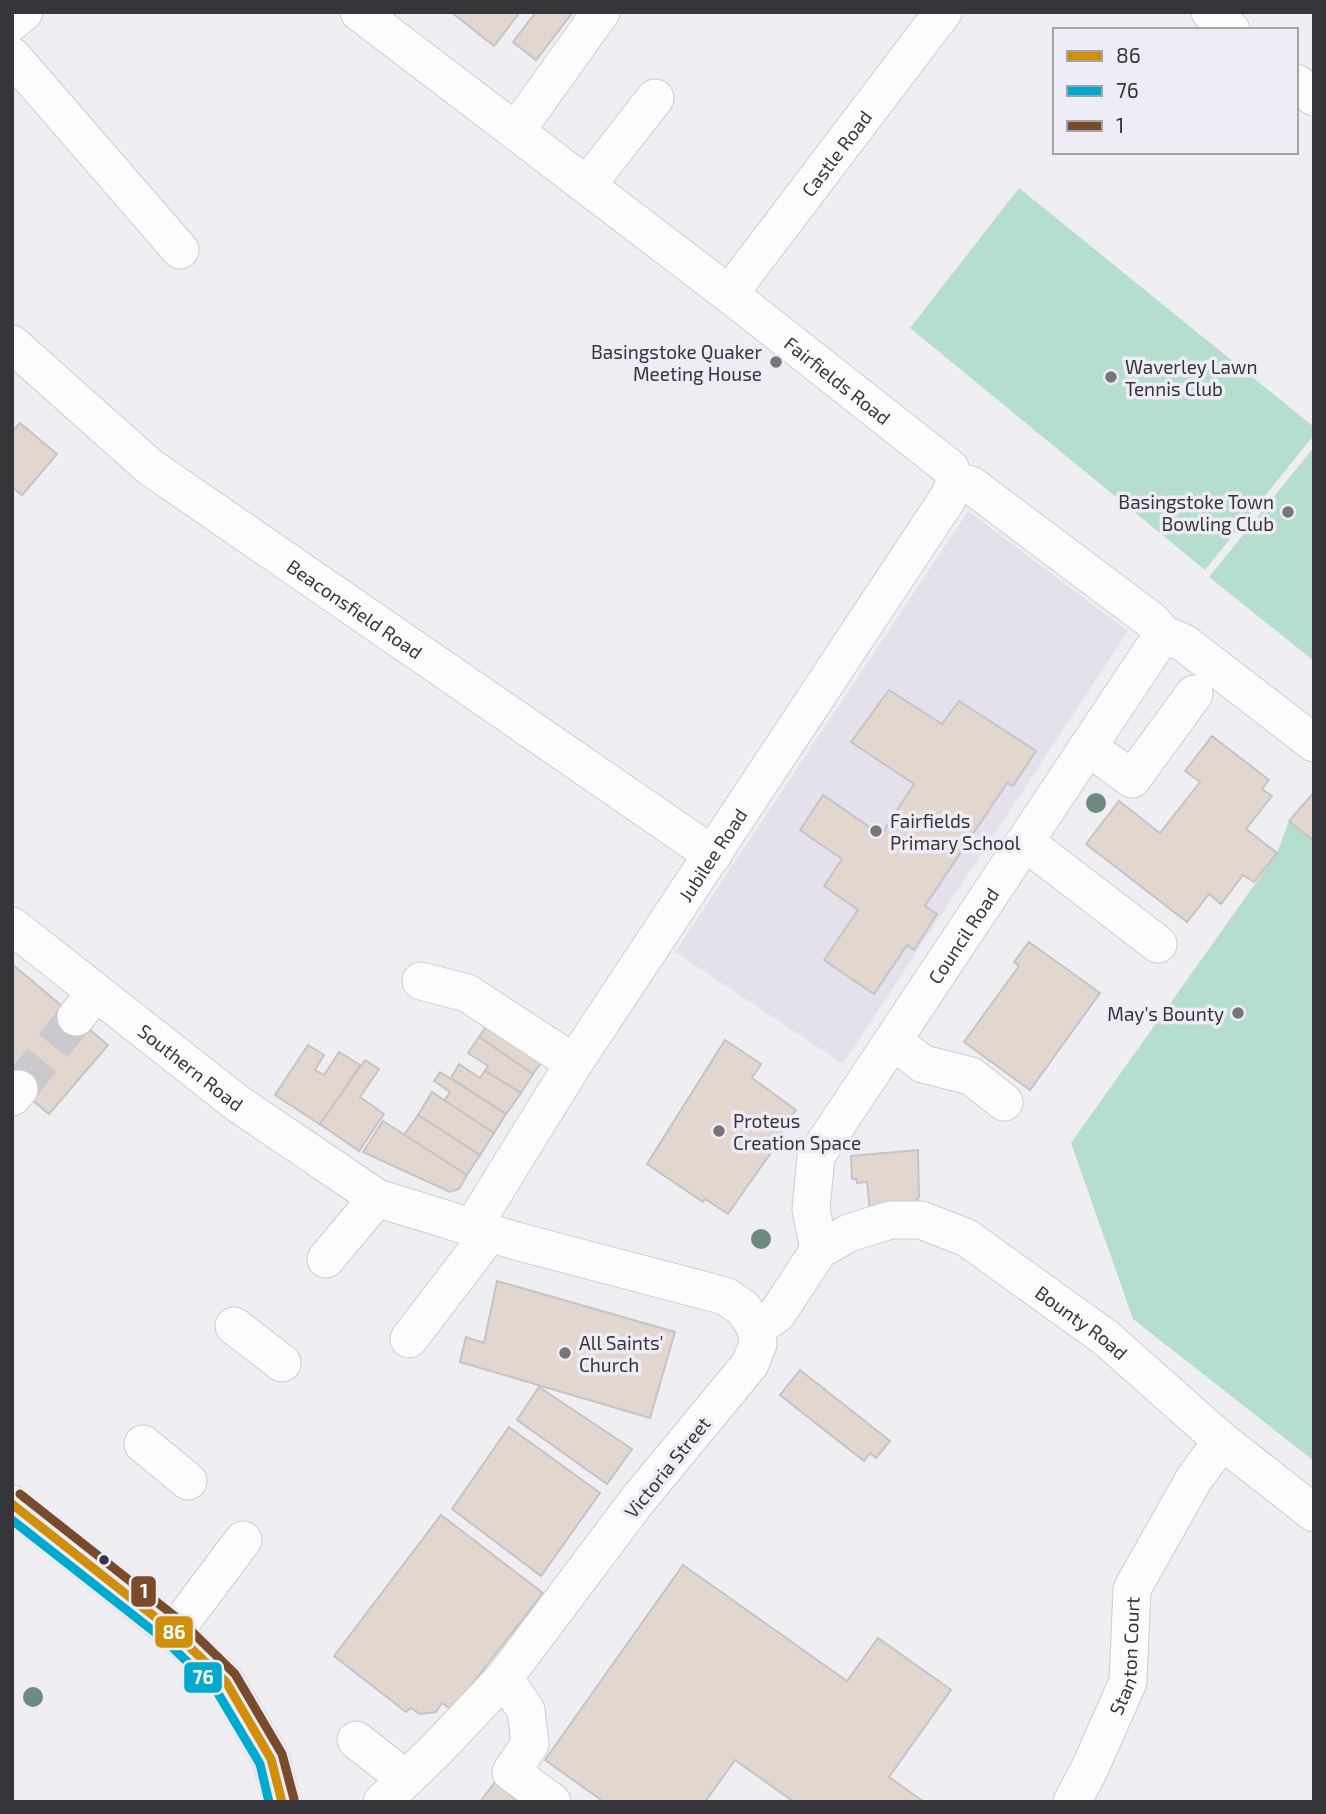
<svg xmlns="http://www.w3.org/2000/svg" width="1326" height="1814" font-family="'Exo 2',sans-serif">
<style>
.built{fill:#e4e1ed}
.green{fill:#b5dece}
.building{fill:#e2d6cf;stroke:#c5c4c5;stroke-width:2}
.lines{fill:none;stroke-linecap:round;stroke-linejoin:round}
.minor-tunnel{stroke:#cac9ce;stroke-width:37;stroke-dasharray:37 18;stroke-linecap:butt}
.minor-casing{stroke:#cdccd0;stroke-width:39}
.minor{stroke:#fdfcfd;stroke-width:37}
.bus-1-casing{stroke:#eeecf5;stroke-width:14}
.bus-2-casing{stroke:#eeecf5;stroke-width:14}
.bus-3-casing{stroke:#eeecf5;stroke-width:14}
.bus-1{stroke:#d08f0b;stroke-width:9}
.bus-2{stroke:#00a9ce;stroke-width:9}
.bus-3{stroke:#7a4b2a;stroke-width:9}
.tree{fill:#6f8a83}
.poi-dot{fill:#77767a;stroke:#eeecf5;stroke-width:2.5}
.bus-dot{fill:#363539;stroke:#eeecf5;stroke-width:2.5}
.labels{text-anchor:middle;dominant-baseline:central;stroke-width:7;stroke-linejoin:round;paint-order:stroke}
.street-label{font-size:19px;fill:#363539;stroke:#eeecf5}
.poi-label{font-size:19px;fill:#363539;stroke:#eeecf5;text-anchor:start}
.line-badge{stroke:#eeecf5;stroke-width:2.5}
.badge-label{font-size:19px;text-anchor:middle;font-weight:bold;fill:#fff}
</style>
<rect width="100%" height="100%" fill="#efeef3"/>
<path class="built" d="M 968,511 L 1128,631 L 843,1064 L 675,952 Z"/>
<g class="green">
<path d="M 1019,188 L 1314,427 L 1314,435 L 1205,570 L 910,328 Z"/>
<path d="M 1314,447 L 1314,661 L 1209,577 Z"/>
<path d="M 1314,792 L 1314,1461 L 1133,1319 L 1071,1143 L 1277,853 L 1289,821 Z"/>
</g>
<g class="building">
<path d="M 451,12 L 520,12 L 494,46 Z"/>
<path d="M 536,12 L 573,12 L 536,60 L 513,42 Z"/>
<path d="M 20,423 L 57,454 L 22,495 L 12,487 L 12,432 Z"/>
<path d="M 889,690 L 942,724 L 959,701 L 1036,751 L 1013,786 L 1007,783 L 925,906 L 937,914 L 914,950 L 907,945 L 874,994 L 824,960 L 858,910 L 824,886 L 842,859 L 800,830 L 823,795 L 881,835 L 914,784 L 851,742 Z"/>
<path d="M 1212,736 L 1269,780 L 1262,789 L 1272,796 L 1246,829 L 1277,853 L 1254,882 L 1243,875 L 1221,904 L 1209,894 L 1187,922 L 1086,844 L 1119,801 L 1160,833 L 1200,782 L 1185,771 Z"/>
<path d="M 1314,792 L 1314,841 L 1289,821 Z"/>
<path d="M 1029,942 L 1100,993 L 1030,1090 L 964,1042 L 1019,966 L 1014,962 Z"/>
<path d="M 12,964 L 108,1045 L 49,1114 L 12,1083 Z"/>
<path d="M 487,1025 L 545,1057 L 533,1074 L 479,1037 Z"/>
<path d="M 479,1037 L 533,1074 L 521,1093 L 485,1071 L 488,1066 L 468,1053 Z"/>
<path d="M 725,1040 L 761,1064 L 752,1078 L 796,1110 L 781,1132 L 784,1134 L 728,1214 L 705,1199 L 703,1202 L 647,1164 Z"/>
<path d="M 308,1045 L 324,1055 L 315,1070 L 324,1075 L 339,1052 L 360,1065 L 321,1125 L 275,1095 Z"/>
<path d="M 365,1060 L 379,1069 L 360,1097 L 384,1114 L 359,1151 L 320,1124 Z"/>
<path d="M 459,1064 L 480,1078 L 485,1071 L 521,1093 L 506,1114 L 451,1078 Z"/>
<path d="M 440,1072 L 506,1114 L 494,1133 L 444,1101 L 450,1092 L 434,1081 Z"/>
<path d="M 432,1092 L 494,1133 L 480,1155 L 418,1115 Z"/>
<path d="M 418,1115 L 480,1155 L 467,1175 L 404,1135 Z"/>
<path d="M 383,1121 L 467,1175 L 459,1189 L 450,1192 L 363,1152 Z"/>
<path d="M 918,1150 L 919,1197 L 911,1208 L 870,1211 L 867,1182 L 857,1183 L 856,1179 L 852,1179 L 851,1156 Z"/>
<path d="M 497,1281 L 675,1332 L 650,1418 L 460,1362 L 466,1337 L 484,1343 Z"/>
<path d="M 800,1370 L 890,1441 L 876,1458 L 870,1453 L 864,1461 L 780,1395 Z"/>
<path d="M 539,1387 L 632,1449 L 607,1484 L 517,1420 Z"/>
<path d="M 509,1427 L 600,1493 L 541,1576 L 452,1509 Z"/>
<path d="M 441,1515 L 543,1593 L 452,1710 L 442,1703 L 436,1712 L 420,1714 L 411,1708 L 406,1712 L 334,1656 Z"/>
<path d="M 683,1565 L 847,1681 L 878,1638 L 951,1690 L 889,1777 L 924,1802 L 794,1802 L 735,1760 L 705,1802 L 604,1802 L 545,1760 Z"/>
<path d="M 495,1782 L 519,1802 L 480,1802 Z"/>
</g>
<g class="lines">
<path class="minor-tunnel" d="M 19,1089 L 76,1017"/>
<g class="minor-casing">
<g id="minor">
<path id="s1" d="M 359,12 L 729,294 L 950,468 L 956,482 L 971,485 L 1152,621 L 1163,634 L 1184,643 L 1314,743"/>
<path d="M 1210,12 L 1231,30"/>
<path d="M 12,22 L 24,12"/>
<path d="M 12,56 L 180,250"/>
<path d="M 1296,83 L 1314,97"/>
<path d="M 516,131 L 601,12"/>
<path d="M 587,185 L 655,98"/>
<path id="s2" d="M 729,294 L 943,12"/>
<path id="s3" d="M 12,344 L 150,467 L 713,855"/>
<path d="M 1088,747 L 1132,779 L 1194,694"/>
<path d="M 1025,842 L 1158,944"/>
<path id="s4" d="M 12,926 L 237,1103 L 377,1198 L 516,1241 L 725,1296 L 743,1308 L 756,1328 L 758,1344 L 750,1364 L 637,1501 L 504,1678 L 436,1750 L 382,1802"/>
<path d="M 421,981 L 467,993 L 574,1063"/>
<path d="M 76,1017 L 96,992"/>
<path d="M 893,1041 L 923,1064 L 971,1076 L 1004,1102"/>
<path d="M 12,1097 L 19,1089"/>
<path id="s5" d="M 472,1228 L 574,1063 L 948,498 L 956,482"/>
<path id="s6" d="M 819,1250 L 811,1209 L 816,1156 L 1163,634"/>
<path d="M 326,1259 L 377,1198"/>
<path d="M 234,1326 L 282,1363"/>
<path id="s7" d="M 756,1328 L 777,1314 L 819,1250 L 849,1233 L 871,1226 L 891,1220 L 921,1220 L 967,1238 L 1106,1338 L 1222,1441 L 1314,1513"/>
<path d="M 409,1339 L 490,1233"/>
<path d="M 143,1444 L 188,1481"/>
<path d="M 12,1504 L 174,1632 L 226,1682 L 271,1759 L 282,1802"/>
<path d="M 174,1632 L 243,1540"/>
<path d="M 504,1678 L 526,1710 L 530,1744 L 511,1772 L 552,1802"/>
<path d="M 356,1740 L 406,1779"/>
<path id="s8" d="M 1072,1802 L 1089,1770 L 1128,1682 L 1132,1589 L 1194,1479 L 1222,1441"/>
</g>
</g>
<use href="#minor" class="minor"/>
<g class="bus-1-casing">
<path id="bus-1" d="M 12,1504 L 174,1632 L 226,1682 L 271,1759 L 282,1802"/>
</g>
<g class="bus-2-casing">
<path id="bus-2" d="M 12,1520 L 166,1641 L 216,1690 L 260,1764 L 269,1802"/>
</g>
<g class="bus-3-casing">
<path id="bus-3" d="M 20,1494 L 182,1622 L 235,1674 L 282,1754 L 294,1799"/>
</g>
<use href="#bus-1" class="bus-1"/>
<use href="#bus-2" class="bus-2"/>
<use href="#bus-3" class="bus-3"/>
</g>
<g class="tree">
<circle cx="1096" cy="803" r="10"/>
<circle cx="761" cy="1239" r="10"/>
<circle cx="33" cy="1697" r="10"/>
</g>
<g class="poi-dot">
<circle cx="776" cy="362" r="7"/>
<circle cx="1111" cy="377" r="7"/>
<circle cx="1288" cy="512" r="7"/>
<circle cx="876" cy="831" r="7"/>
<circle cx="1238" cy="1013" r="7"/>
<circle cx="719" cy="1131" r="7"/>
<circle cx="565" cy="1353" r="7"/>
</g>
<circle class="bus-dot" cx="104" cy="1560" r="6"/>
<g class="labels">
<g class="street-label">
<text stroke="none"><textPath href="#s2" startOffset="177">Castle Road</textPath></text>
<text stroke="none"><textPath href="#s1" startOffset="604">Fairfields Road</textPath></text>
<text stroke="none"><textPath href="#s3" startOffset="434">Beaconsfield Road</textPath></text>
<text stroke="none"><textPath href="#s5" startOffset="444">Jubilee Road</textPath></text>
<text stroke="none"><textPath href="#s6" startOffset="360">Council Road</textPath></text>
<text stroke="none"><textPath href="#s4" startOffset="228">Southern Road</textPath></text>
<text stroke="none"><textPath href="#s7" startOffset="402">Bounty Road</textPath></text>
<text transform="translate(667 1467) rotate(-51)">Victoria Street</text>
<text stroke="none"><textPath href="#s8" startOffset="158">Stanton Court</textPath></text>
</g>
<g class="poi-label">
<text x="762" y="351" text-anchor="end">Basingstoke Quaker<tspan x="762" dy="22">Meeting House</tspan></text>
<text x="1125" y="366">Waverley Lawn<tspan x="1125" dy="22">Tennis Club</tspan></text>
<text x="1274" y="501" text-anchor="end">Basingstoke Town<tspan x="1274" dy="22">Bowling Club</tspan></text>
<text x="890" y="820">Fairfields<tspan x="890" dy="22">Primary School</tspan></text>
<text x="1224" y="1013" text-anchor="end">May's Bounty</text>
<text x="733" y="1120">Proteus<tspan x="733" dy="22">Creation Space</tspan></text>
<text x="579" y="1342">All Saints'<tspan x="579" dy="22">Church</tspan></text>
</g>
</g>
<g class="line-badge">
<rect x="130" y="1575" width="27" height="33" rx="7" fill="#7a4b2a"/>
<rect x="154" y="1615" width="40" height="34" rx="7" fill="#d08f0b"/>
<rect x="183" y="1661" width="40" height="33" rx="7" fill="#00a9ce"/>
</g>
<g class="badge-label">
<text x="144" y="1598">1</text>
<text x="174" y="1639">86</text>
<text x="203" y="1684">76</text>
</g>
<rect width="1326" height="1814" fill="none" stroke="#363539" stroke-width="28"/>
<rect x="1053" y="28" width="245" height="126" fill="#eeecf5" stroke="#a4a3aa" stroke-width="2"/>
<rect x="1067" y="51" width="35" height="10" fill="#d08f0b" stroke="#a4a3aa" stroke-width="2"/>
<text x="1116" y="63" font-size="21" fill="#363539">86</text>
<rect x="1067" y="86" width="35" height="10" fill="#00a9ce" stroke="#a4a3aa" stroke-width="2"/>
<text x="1116" y="98" font-size="21" fill="#363539">76</text>
<rect x="1067" y="121" width="35" height="10" fill="#7a4b2a" stroke="#a4a3aa" stroke-width="2"/>
<text x="1116" y="133" font-size="21" fill="#363539">1</text>
</svg>
